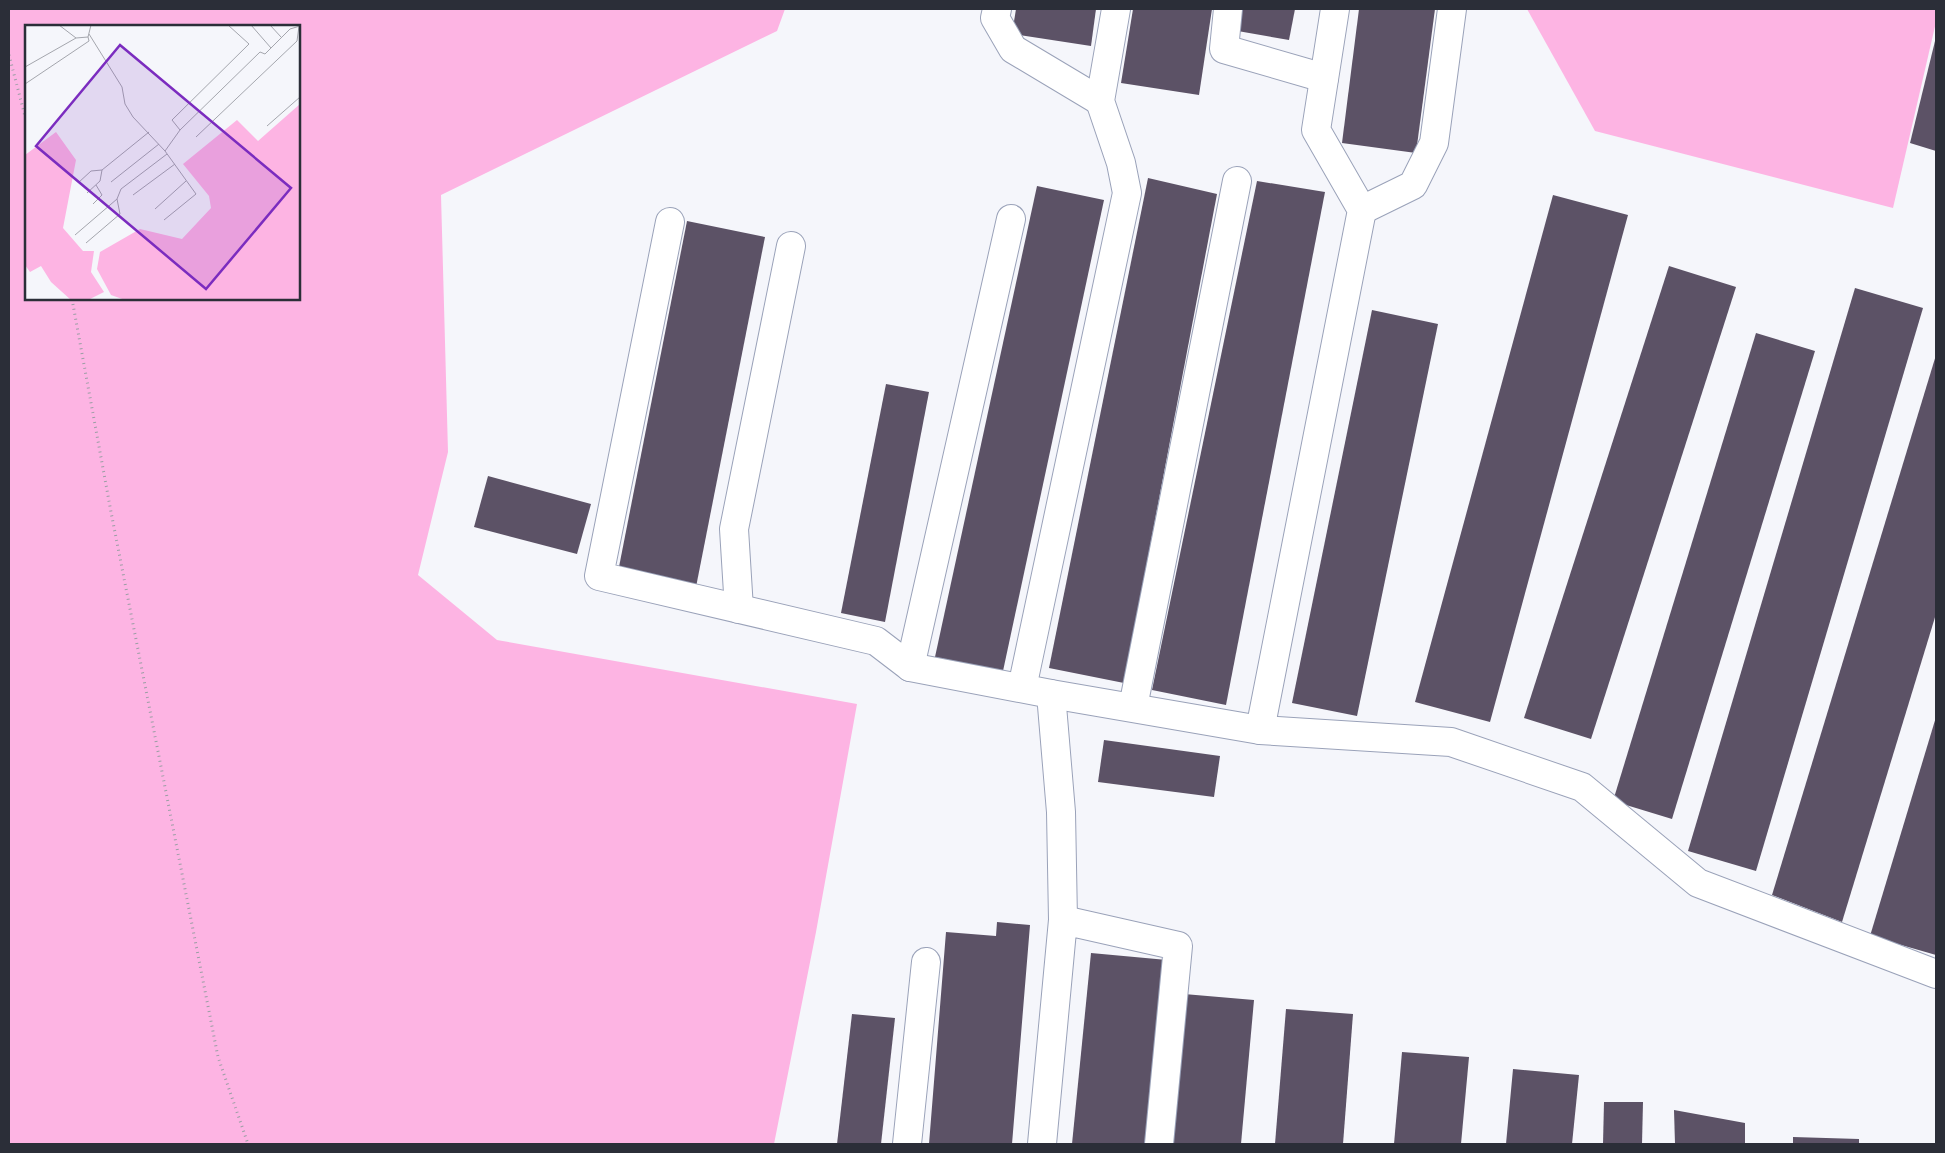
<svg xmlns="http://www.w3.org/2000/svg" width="1945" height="1153" font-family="'DejaVu Sans',sans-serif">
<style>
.green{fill:#fdb4e3;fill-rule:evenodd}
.building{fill:#5c5266}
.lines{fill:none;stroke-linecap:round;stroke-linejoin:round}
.minor-casing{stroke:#9aa2b9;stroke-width:30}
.path{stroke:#9c9ea5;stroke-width:3;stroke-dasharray:1 4;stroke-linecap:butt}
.minor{stroke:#fff;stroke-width:28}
.inset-road{fill:none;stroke:#a4a6ad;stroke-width:1}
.view{fill:#7b2cbf;fill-opacity:0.15;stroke:#7b2cbf;stroke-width:2.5}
.inset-edge{fill:none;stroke:#2b2e38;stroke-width:2.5}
</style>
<rect width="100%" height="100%" fill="#f5f6fb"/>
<g class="green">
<path d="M 9,9 L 785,9 L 777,31 L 441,195 L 448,452 L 418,575 L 497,640 L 857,704 L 816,932 L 774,1144 L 9,1144 ZM 26,26 L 299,26 L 299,299 L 26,299 Z"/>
<path d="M 1527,9 L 1936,9 L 1936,22 L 1893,208 L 1595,131 Z"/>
</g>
<g class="building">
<path d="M 1016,9 L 1096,9 L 1091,46 L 1012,34 Z"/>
<path d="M 1133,9 L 1212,9 L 1199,95 L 1121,83 Z"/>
<path d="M 1236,9 L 1295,9 L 1289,40 L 1232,30 Z"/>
<path d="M 1359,9 L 1435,9 L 1416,153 L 1342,143 Z"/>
<path d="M 1936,37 L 1936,151 L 1910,143 Z"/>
<path d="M 1148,178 L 1217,194 L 1124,683 L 1049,668 Z"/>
<path d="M 1257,181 L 1325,192 L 1226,705 L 1152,690 Z"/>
<path d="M 1037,186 L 1104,200 L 1003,671 L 935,657 Z"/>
<path d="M 1553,195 L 1628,215 L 1490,722 L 1415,702 Z"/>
<path d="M 687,221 L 765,237 L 696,587 L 618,572 Z"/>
<path d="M 1669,266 L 1736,287 L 1591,739 L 1524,718 Z"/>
<path d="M 1855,288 L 1923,308 L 1756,871 L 1688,851 Z"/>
<path d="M 1372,310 L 1438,324 L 1357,716 L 1292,703 Z"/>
<path d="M 1756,333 L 1815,351 L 1672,819 L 1613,801 Z"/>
<path d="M 1936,355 L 1936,614 L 1842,922 L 1772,895 Z"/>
<path d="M 886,384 L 929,392 L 885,622 L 841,613 Z"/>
<path d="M 488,476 L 591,504 L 577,554 L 474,527 Z"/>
<path d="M 1936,717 L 1936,955 L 1870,936 Z"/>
<path d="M 1104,740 L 1220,756 L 1214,797 L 1098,782 Z"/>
<path d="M 997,922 L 1030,925 L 1012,1144 L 929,1144 L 946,932 L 996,936 Z"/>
<path d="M 1091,953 L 1167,960 L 1148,1144 L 1072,1144 Z"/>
<path d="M 1184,994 L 1254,1000 L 1241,1144 L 1170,1144 Z"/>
<path d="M 1286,1009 L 1353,1014 L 1343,1144 L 1275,1144 Z"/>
<path d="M 852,1014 L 895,1018 L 881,1144 L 837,1144 Z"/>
<path d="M 1402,1052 L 1469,1057 L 1461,1144 L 1394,1144 Z"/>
<path d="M 1513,1069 L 1579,1075 L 1572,1144 L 1506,1144 Z"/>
<path d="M 1604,1102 L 1643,1102 L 1642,1144 L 1603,1144 Z"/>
<path d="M 1674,1110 L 1745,1123 L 1745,1144 L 1675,1144 Z"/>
<path d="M 1793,1137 L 1859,1139 L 1859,1144 L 1793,1144 Z"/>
</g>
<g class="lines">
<g class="minor-casing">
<g id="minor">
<path d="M 997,9 L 995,18 L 1013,49 L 1100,101"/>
<path d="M 1228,9 L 1224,49 L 1324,78"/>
<path d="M 1362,210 L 1413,185 L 1434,143 L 1452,9"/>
<path d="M 670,222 L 599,576 L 876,641 L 910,667 L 1051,694 L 1061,812 L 1063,920"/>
<path d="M 739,609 L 734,529 L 791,246"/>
<path d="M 910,667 L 1011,219"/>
<path d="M 1022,688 L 1127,193 L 1121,163 L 1100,101 L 1116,9"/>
<path d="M 1051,694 L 1260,730 L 1451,742 L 1582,787 L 1698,883 L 1936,974"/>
<path d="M 1133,707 L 1237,181"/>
<path d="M 1260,730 L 1362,210 L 1316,130 L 1335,9"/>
<path d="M 907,1144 L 926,962"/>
<path d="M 1042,1144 L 1063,920 L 1178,946 L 1159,1144"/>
</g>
</g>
<g class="path">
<path d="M 9,55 L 26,120"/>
<path d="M 72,299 L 111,512 L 218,1057 L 248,1144"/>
</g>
<use href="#minor" class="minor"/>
</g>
<g transform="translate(25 25)">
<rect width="275" height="275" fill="#f5f6fb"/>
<path d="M 275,79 L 275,275 L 100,275 L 86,270 L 72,244 L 75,227 L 115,204 L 157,214 L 186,183 L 184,171 L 158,139 L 212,95 L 233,116 ZM 31,107 L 51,135 L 38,203 L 58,226 L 69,226 L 66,247 L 79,267 L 63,275 L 46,275 L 26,257 L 16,241 L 5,247 L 0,240 L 0,130 Z" fill="#fdb4e3"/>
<path class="inset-road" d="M 34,0 L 51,13M 203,0 L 224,19 L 147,95 L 155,105 L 235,27 L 240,29 L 265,4 L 275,1M 226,0 L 246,23M 245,0 L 256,12M 64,9 L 97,62 L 100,79 L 108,92 L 140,126M 0,42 L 51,13 L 63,12 L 66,0M 0,59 L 64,16 L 63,12M 242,101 L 275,72M 171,112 L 272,16 L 274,1M 86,157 L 134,119M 53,158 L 66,146 L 77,145M 62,168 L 75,156 L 77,145 L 124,107M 108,170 L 150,139M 68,179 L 77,170 L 71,160M 130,184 L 161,156M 139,195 L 171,169 L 140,126 L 155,105M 50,210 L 92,174 L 96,164 L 142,129M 61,218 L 95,189 L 92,174"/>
<path class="view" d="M 95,20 L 266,163 L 181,264 L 11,121 Z"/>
<rect width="275" height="275" class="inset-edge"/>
</g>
<rect width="1945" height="1153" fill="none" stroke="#2b2e38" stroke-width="20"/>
</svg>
